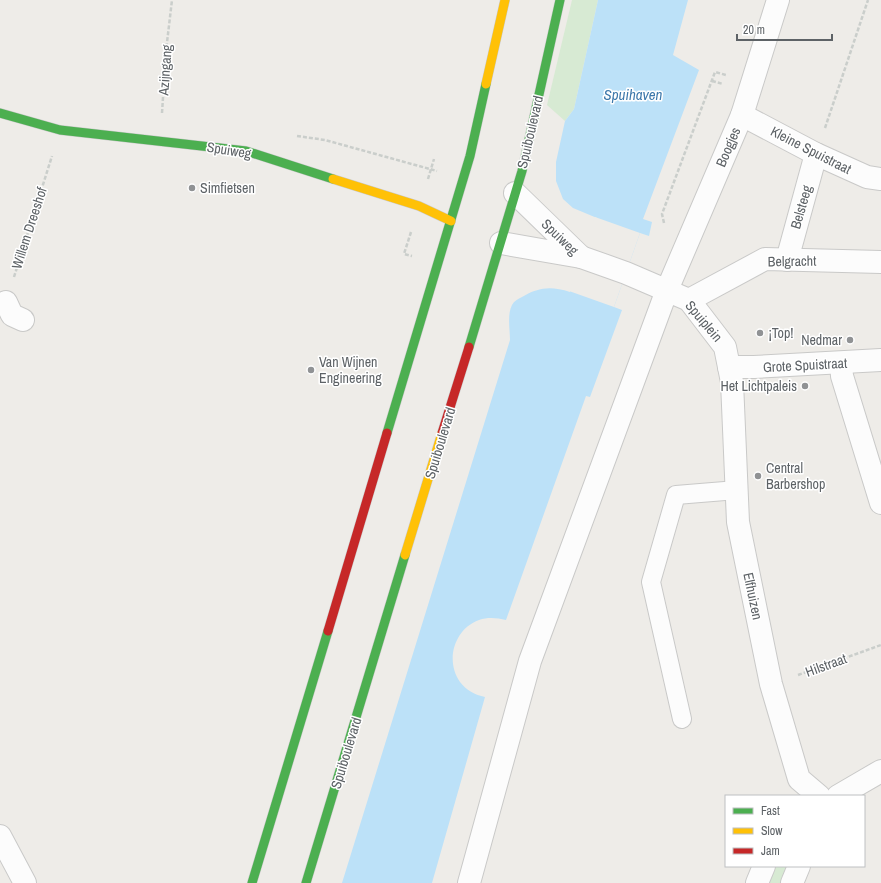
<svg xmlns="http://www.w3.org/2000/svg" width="881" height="883" font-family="'Archivo Narrow',sans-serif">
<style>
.green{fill:#d7ead3}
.water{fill:#bce1f8}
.pier{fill:#eeece8}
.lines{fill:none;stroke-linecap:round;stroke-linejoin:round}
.lane-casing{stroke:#c9c9c8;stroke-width:20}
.street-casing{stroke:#c9c9c8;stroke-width:24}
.fast-casing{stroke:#cacaca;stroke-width:10}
.slow-casing{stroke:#cacaca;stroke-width:10}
.jam-casing{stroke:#cacaca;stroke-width:10}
.path{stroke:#cacecb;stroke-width:2.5;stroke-dasharray:4 2;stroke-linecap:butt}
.lane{stroke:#fcfcfc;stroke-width:18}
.street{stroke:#fcfcfc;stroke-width:22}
.fast{stroke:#4caf50;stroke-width:9}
.slow{stroke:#ffc107;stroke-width:9}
.jam{stroke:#c62828;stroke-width:9}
.poi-dot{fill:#909294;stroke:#fff;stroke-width:1.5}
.labels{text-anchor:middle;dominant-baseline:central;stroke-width:3;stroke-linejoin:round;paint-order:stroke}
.street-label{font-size:14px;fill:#5d6266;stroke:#fff}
.poi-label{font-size:14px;fill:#5d6266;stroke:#fff;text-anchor:start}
.water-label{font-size:15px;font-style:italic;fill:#3d78ab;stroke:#fff}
</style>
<rect width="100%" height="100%" fill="#eeece8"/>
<g class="green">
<path d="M 572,0 L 598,0 L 574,109 L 565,121 L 547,105 Z"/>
<path d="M 776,866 L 791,866 L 784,883 L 769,883 Z"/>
</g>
<path class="water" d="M 598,0 L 688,0 L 673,55 L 699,70 L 643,219 L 652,222 L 649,236 L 640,233 L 614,307 L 622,310 L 590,397 L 586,396 L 506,620 C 497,618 488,617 479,620 C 454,629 445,661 460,682 C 466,690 475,695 485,697 L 432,883 L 342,883 L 510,340 C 510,329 507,315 512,305 C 514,301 518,299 522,297 C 539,287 551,286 570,292 L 597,218 L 573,208 L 563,199 L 556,181 L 556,162 L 565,121 L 574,109 Z"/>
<path class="pier" d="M 595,217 L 640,233 L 614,307 L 569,291 Z"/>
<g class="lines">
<g class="lane-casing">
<path id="lane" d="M 682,719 L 651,582 L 676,495 L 737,490"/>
</g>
<g class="street-casing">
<g id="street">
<path d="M 742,115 L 816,154 L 867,177 L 881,179"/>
<path d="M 501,243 L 581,257 L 515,193"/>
<path d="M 581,257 L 626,273 L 689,300 L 725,347 L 732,382 L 738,522 L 771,684 L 799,779 L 819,796"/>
<path d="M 787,260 L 816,154"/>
<path d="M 689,300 L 765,259 L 881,262"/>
<path d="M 6,302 L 12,315 L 23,320"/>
<path d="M 841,363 L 842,376 L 881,503"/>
<path d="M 729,367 L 754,367 L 881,360"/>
<path d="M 838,796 L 881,771"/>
<path d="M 0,836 L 25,883"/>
<path d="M 469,883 L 530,661 L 667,290 L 742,115 L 778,0"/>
<path d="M 757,883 L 764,866"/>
<path d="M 792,883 L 799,866"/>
</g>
</g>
<g class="fast-casing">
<g id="fast">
<path d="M 0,113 L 60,130 L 246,151 L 333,179"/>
<path d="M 469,347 L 522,171 L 560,0"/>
<path d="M 387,433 L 470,156 L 486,84"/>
<path d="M 252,883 L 328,631"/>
<path d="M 306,883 L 405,555"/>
</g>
</g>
<g class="slow-casing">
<g id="slow">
<path d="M 486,84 L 505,0"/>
<path d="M 333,179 L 419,206 L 451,221"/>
<path d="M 405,555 L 442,433"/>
</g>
</g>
<g class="jam-casing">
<g id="jam">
<path d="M 442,433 L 469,347"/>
<path d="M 328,631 L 387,433"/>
</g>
</g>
<g class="path">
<path d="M 712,81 L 723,84"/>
<path d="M 162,113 L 166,51 L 172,0"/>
<path d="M 825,128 L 868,0"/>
<path d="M 297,136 L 325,140 L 437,171"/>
<path d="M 428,179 L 434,159"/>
<path d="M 664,223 L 662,214 L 715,72 L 726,75"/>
<path d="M 411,232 L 404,254 L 412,256"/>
<path d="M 14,277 L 52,156"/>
<path d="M 798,675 L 881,645"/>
</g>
<use href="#lane" class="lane"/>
<use href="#street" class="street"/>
<use href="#fast" class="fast"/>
<use href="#slow" class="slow"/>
<use href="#jam" class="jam"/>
</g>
<g class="poi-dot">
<circle cx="192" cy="188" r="4"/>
<circle cx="760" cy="333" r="4"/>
<circle cx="850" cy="340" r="4"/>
<circle cx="311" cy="370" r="4"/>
<circle cx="805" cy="386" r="4"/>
<circle cx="758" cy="476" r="4"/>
</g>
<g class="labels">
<g class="street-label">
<text transform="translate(165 70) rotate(-86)">Azijngang</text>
<text transform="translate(530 132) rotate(-77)">Spuiboulevard</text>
<text transform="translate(728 147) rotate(-67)">Boogjes</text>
<text transform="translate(229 150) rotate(9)">Spuiweg</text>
<text transform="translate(811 150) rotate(27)">Kleine Spuistraat</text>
<text transform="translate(801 207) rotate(-74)">Belsteeg</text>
<text transform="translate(29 228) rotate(-72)">Willem Dreeshof</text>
<text transform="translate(560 237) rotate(44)">Spuiweg</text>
<text transform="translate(792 261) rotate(-1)">Belgracht</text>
<text transform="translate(704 321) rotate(50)">Spuiplein</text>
<text transform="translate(805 365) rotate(-3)">Grote Spuistraat</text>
<text transform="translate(440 443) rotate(-73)">Spuiboulevard</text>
<text transform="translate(753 596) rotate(78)">Elfhuizen</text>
<text transform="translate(826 665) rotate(-20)">Hilstraat</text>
<text transform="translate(346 753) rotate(-73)">Spuiboulevard</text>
</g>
<g class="poi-label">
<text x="200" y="188">Simfietsen</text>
<text x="768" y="333">¡Top!</text>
<text x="842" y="340" text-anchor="end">Nedmar</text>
<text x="319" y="362">Van Wijnen<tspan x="319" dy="16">Engineering</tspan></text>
<text x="797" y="386" text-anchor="end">Het Lichtpaleis</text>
<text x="766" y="468">Central<tspan x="766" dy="16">Barbershop</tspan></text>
</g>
<g class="water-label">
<text x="633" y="94">Spuihaven</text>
</g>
</g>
<rect x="725" y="795" width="140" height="72" fill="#ffffff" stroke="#bec0c2"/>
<rect x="733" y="808" width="20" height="6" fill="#4caf50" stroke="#bec0c2"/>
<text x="761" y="815" font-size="12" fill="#5d6266">Fast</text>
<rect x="733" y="828" width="20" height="6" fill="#ffc107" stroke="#bec0c2"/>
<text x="761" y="835" font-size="12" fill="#5d6266">Slow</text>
<rect x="733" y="848" width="20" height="6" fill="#c62828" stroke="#bec0c2"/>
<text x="761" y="855" font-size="12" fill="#5d6266">Jam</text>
<path d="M737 34v6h95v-6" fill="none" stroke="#5d6266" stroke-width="2"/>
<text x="743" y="34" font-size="12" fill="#5d6266" stroke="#ffffff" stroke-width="3" paint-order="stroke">20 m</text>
</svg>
